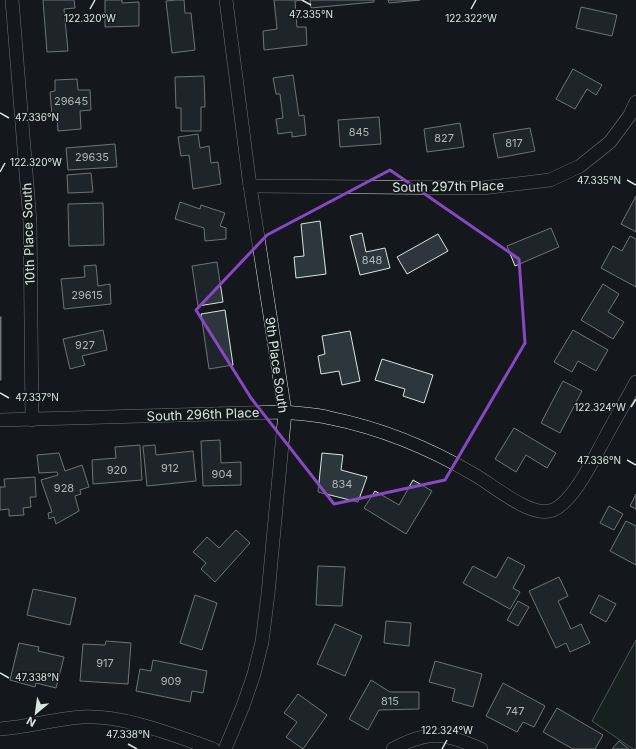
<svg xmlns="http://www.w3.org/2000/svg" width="636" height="749" font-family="Inter,sans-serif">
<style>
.green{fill:#1a2d24;stroke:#939e99}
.building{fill:#2c363c;stroke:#d8e6dc}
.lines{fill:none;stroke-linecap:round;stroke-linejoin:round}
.street-casing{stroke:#d8e6dc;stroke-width:14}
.street{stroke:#14181c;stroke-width:13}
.marked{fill:none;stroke:#8948c3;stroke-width:3;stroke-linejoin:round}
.ticks{fill:none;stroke:#d8e6dc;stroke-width:1.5}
.labels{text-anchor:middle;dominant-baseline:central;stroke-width:3;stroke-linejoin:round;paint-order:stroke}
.number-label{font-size:11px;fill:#adbab4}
.street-label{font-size:13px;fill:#d8e6dc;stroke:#14181c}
.ticks-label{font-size:10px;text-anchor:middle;fill:#d8e6dc;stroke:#14181c;stroke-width:3;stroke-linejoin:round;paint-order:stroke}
</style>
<rect width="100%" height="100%" fill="#14181c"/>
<path class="green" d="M 636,640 L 636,749 L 633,749 L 592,721 Z"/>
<g class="building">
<path d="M 43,0 L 74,0 L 75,8 L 64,9 L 68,51 L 47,52 Z"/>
<path d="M 105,0 L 122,0 L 122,3 L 139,2 L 139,26 L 105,27 Z"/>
<path d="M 176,0 L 184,0 L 185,13 L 191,13 L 195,50 L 172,53 L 166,1 Z"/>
<path d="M 274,0 L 303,0 L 295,1 L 297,27 L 306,27 L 307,45 L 264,50 L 263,31 L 277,29 Z"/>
<path d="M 310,0 L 374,0 L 374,2 L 311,8 Z"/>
<path d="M 388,0 L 420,0 L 389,3 Z"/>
<path d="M 581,7 L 617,15 L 612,36 L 576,28 Z"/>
<path d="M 573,69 L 602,85 L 596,95 L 587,89 L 575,109 L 556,99 Z"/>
<path d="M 293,75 L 299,116 L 304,115 L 306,135 L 292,137 L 292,132 L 278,134 L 276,119 L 283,118 L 280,94 L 276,94 L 273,78 Z"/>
<path d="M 204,76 L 205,107 L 201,107 L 201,131 L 181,131 L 181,108 L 176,108 L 175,77 Z"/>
<path d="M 77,79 L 78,90 L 90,90 L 91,110 L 80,111 L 81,129 L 58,131 L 57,114 L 52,115 L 50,92 L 55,91 L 55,80 Z"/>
<path d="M 379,117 L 381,144 L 340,147 L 338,120 Z"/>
<path d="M 460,123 L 464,147 L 427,152 L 424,129 Z"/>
<path d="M 530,128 L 535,151 L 498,158 L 493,134 Z"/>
<path d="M 198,134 L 200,148 L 209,146 L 211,163 L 218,162 L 221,184 L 193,189 L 189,155 L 181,156 L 178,137 Z"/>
<path d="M 115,144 L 117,167 L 68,170 L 66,148 Z"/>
<path d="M 91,173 L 93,192 L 68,193 L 67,175 Z"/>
<path d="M 636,196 L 636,232 L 621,224 Z"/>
<path d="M 180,202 L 200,209 L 201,205 L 225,213 L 220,226 L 226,228 L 226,239 L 205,241 L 204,228 L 175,219 Z"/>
<path d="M 103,203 L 104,245 L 69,246 L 68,204 Z"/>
<path d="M 320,221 L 326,274 L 296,278 L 294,257 L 304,256 L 301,224 Z"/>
<path d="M 551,228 L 559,247 L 515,266 L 507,246 Z"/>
<path d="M 362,233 L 366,252 L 385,248 L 390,268 L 360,275 L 350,236 Z"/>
<path d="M 438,234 L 448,251 L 407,274 L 397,257 Z"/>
<path d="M 630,236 L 636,239 L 636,287 L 601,268 L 613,246 L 622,251 Z"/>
<path d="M 217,262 L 223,302 L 198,306 L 192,266 Z"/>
<path d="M 96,265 L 98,286 L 110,284 L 111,304 L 64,309 L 61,279 L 85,277 L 84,266 Z"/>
<path d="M 603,284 L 619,294 L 608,312 L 624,322 L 613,339 L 581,320 Z"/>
<path d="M 225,310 L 233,365 L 209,369 L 201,314 Z"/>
<rect x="0" y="317" width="1" height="63"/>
<path d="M 103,330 L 107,350 L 82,356 L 85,365 L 70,369 L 63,339 Z"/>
<path d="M 573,330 L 608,350 L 596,371 L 578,361 L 572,372 L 554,362 Z"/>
<path d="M 350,331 L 360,381 L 342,385 L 339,371 L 321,374 L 318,356 L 325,354 L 322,336 Z"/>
<path d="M 382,359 L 433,375 L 424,403 L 403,396 L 405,389 L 375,380 Z"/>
<path d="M 563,381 L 582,391 L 560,433 L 541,423 Z"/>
<path d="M 514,428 L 556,453 L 547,468 L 526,455 L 516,472 L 495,459 Z"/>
<path d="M 220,440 L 221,463 L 241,462 L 241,485 L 203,486 L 201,441 Z"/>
<path d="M 140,445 L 142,480 L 93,484 L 92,460 L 116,458 L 115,447 Z"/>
<path d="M 155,445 L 156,455 L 193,451 L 196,481 L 147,486 L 143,446 Z"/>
<path d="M 59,453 L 65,471 L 82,465 L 89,487 L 80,490 L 81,494 L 75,496 L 79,511 L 56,524 L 54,517 L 49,519 L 48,513 L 52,512 L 41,480 L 58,475 L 57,472 L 39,473 L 37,455 Z"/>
<path d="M 322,453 L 343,455 L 341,470 L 367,477 L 358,502 L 318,492 Z"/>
<path d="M 35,477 L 36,497 L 30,497 L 31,507 L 23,508 L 24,515 L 9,516 L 9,509 L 0,510 L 0,487 L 5,487 L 4,479 Z"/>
<path d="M 413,480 L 432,491 L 406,534 L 364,508 L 375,491 L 399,505 Z"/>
<path d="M 636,494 L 636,509 L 630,506 Z"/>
<path d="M 609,506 L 623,514 L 614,530 L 600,523 Z"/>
<path d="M 626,521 L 636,526 L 636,565 L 610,551 Z"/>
<path d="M 236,530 L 250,543 L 215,582 L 201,569 L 206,563 L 193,552 L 207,537 L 219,548 Z"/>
<path d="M 508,557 L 525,566 L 513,588 L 520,592 L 510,609 L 463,583 L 473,566 L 496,578 Z"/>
<path d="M 318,566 L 345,567 L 342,606 L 316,605 Z"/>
<path d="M 559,577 L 568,596 L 558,601 L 571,629 L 581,624 L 590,643 L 570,652 L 566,643 L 556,648 L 529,591 Z"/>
<path d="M 33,589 L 76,598 L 70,625 L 27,615 Z"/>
<path d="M 195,595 L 217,603 L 202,650 L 180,643 Z"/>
<path d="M 599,595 L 616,604 L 606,622 L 590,613 Z"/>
<path d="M 518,601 L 529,607 L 518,626 L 507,620 Z"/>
<path d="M 386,621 L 411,623 L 409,646 L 384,643 Z"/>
<path d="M 335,624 L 362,636 L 345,676 L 317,664 Z"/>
<path d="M 106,641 L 131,643 L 128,684 L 80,681 L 83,644 L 105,645 Z"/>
<path d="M 19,643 L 39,647 L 38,651 L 64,657 L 56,688 L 36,683 L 35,687 L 10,680 Z"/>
<path d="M 153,660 L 207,671 L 203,693 L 192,691 L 190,702 L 136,691 L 140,669 L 151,671 Z"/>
<path d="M 435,661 L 482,674 L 473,707 L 452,701 L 455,689 L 429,682 Z"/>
<path d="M 371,680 L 390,692 L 419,692 L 419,709 L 379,710 L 368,730 L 349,719 Z"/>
<path d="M 503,683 L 545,706 L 534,727 L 523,722 L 517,732 L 486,716 Z"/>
<path d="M 298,694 L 327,715 L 303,749 L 286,737 L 297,722 L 284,713 Z"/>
<path d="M 557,708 L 603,735 L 595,749 L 573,749 L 543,732 Z"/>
<path d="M 619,741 L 629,749 L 612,749 Z"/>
</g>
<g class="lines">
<g class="street-casing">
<g id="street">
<path d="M 12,0 L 30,222 L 32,420"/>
<path d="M 250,186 L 482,188 L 550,180 L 580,166 L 610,142 L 630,115 L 636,102"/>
<path d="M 0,420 L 285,412 C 300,414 315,414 330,418 C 380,428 431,449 475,475 C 494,486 532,519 553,510 C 574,501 594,458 605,438 C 615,419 626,401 636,382"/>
<path d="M 0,729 C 28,727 54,719 82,717 C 125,715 173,735 213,749"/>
<path d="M 225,749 L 243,706 L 254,674 L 262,642 L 268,594 L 285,412 L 250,186 L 226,0"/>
<path d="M 393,749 C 430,729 444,733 481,749"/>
</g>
</g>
<use href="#street" class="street"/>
</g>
<path d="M0 0H636V749H0ZM 390,170 L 519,259 L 525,343 L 445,480 L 334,504 L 251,398 L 196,310 L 267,235 Z" fill="#14181c" fill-opacity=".55" fill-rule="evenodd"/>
<path class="marked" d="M 390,170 L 519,259 L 525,343 L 445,480 L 334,504 L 251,398 L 196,310 L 267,235 Z"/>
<path class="ticks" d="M 302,0 L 311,5M 90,9 L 95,0M 471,9 L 476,0M 0,113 L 9,118M 0,172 L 5,163M 627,180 L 636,185M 0,393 L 9,398M 631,407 L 636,399M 627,460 L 636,465M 0,673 L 9,678M 128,744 L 137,749M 442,749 L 447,740"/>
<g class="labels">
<g class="number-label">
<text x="71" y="101">29645</text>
<text x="359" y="132">845</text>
<text x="444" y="138">827</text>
<text x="514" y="143">817</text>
<text x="92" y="157">29635</text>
<text x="372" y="260">848</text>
<text x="87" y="295">29615</text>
<text x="85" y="345">927</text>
<text x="170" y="468">912</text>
<text x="117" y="470">920</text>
<text x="222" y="474">904</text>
<text x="342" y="484">834</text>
<text x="64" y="488">928</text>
<text x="105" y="663">917</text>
<text x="171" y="681">909</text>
<text x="390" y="701">815</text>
<text x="515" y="711">747</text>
</g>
<g class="street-label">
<text transform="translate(448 186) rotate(-1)">South 297th Place</text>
<text transform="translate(28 234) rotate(-92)">10th Place South</text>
<text transform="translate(277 365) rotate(82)">9th Place South</text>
<text transform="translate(203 414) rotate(-2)">South 296th Place</text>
</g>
</g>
<g class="ticks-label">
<text x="311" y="18">47.335°N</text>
<text x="90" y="22">122.320°W</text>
<text x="471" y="22">122.322°W</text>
<text x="37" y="121">47.336°N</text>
<text x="36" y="166">122.320°W</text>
<text x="599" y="184">47.335°N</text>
<text x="37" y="401">47.337°N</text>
<text x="600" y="411">122.324°W</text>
<text x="599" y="464">47.336°N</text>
<text x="37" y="681">47.338°N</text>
<text x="447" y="734">122.324°W</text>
<text x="128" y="738">47.338°N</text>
</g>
<g transform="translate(36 713) rotate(209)" stroke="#14181c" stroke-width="3" paint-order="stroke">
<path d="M0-3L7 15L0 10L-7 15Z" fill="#d8e6dc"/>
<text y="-6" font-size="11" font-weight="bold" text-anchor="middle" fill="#d8e6dc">N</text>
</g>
</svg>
